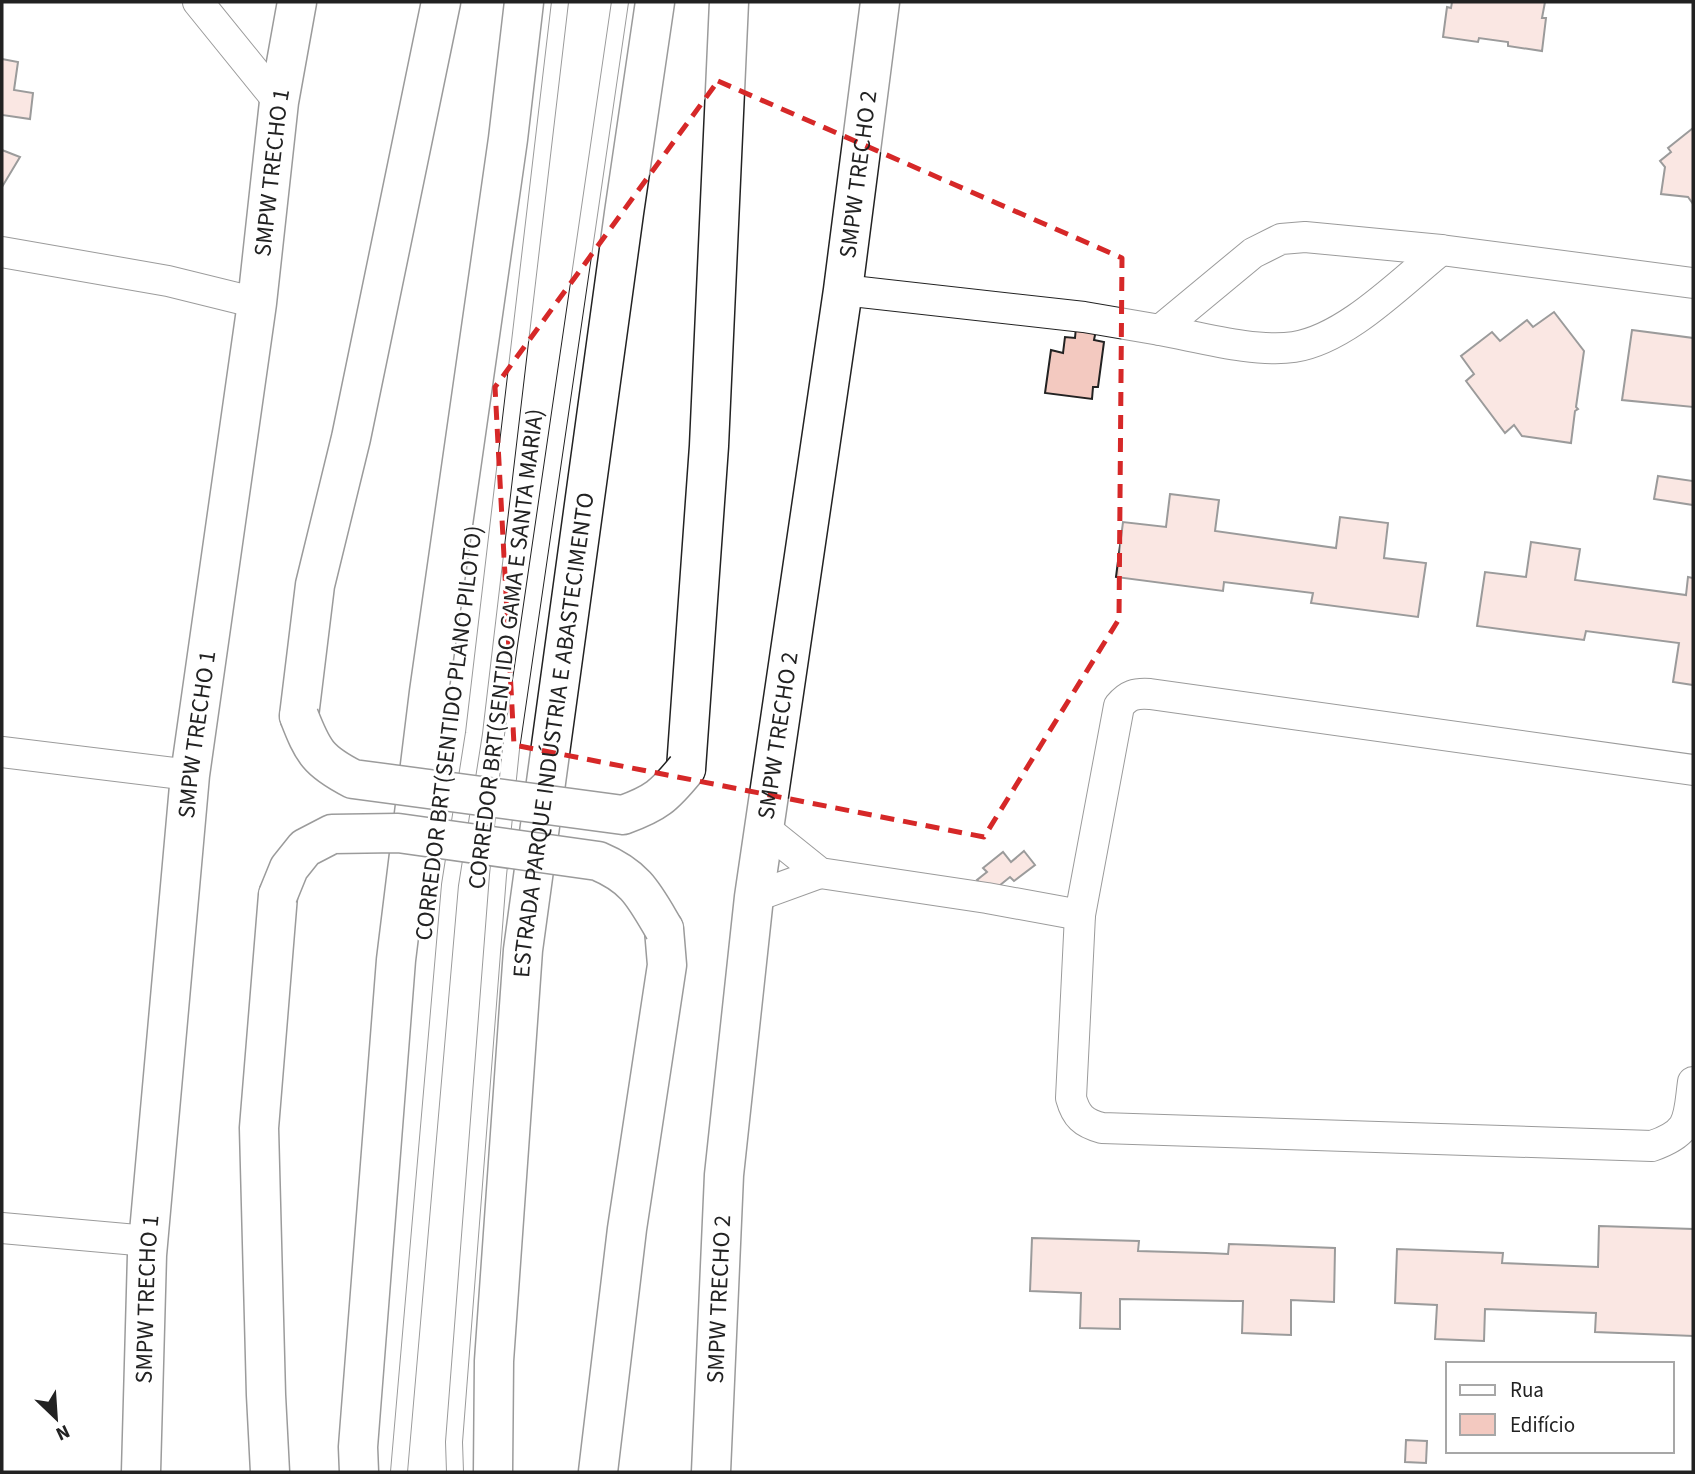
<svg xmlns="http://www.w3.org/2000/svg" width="1695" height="1474" font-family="'Source Sans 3',sans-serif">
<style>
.building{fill:#f3c9c0;stroke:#222;stroke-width:2}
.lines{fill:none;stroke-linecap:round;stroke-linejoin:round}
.lane-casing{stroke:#222;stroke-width:18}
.street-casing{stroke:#222;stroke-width:32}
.secondary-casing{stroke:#222;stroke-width:41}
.highway-casing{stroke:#222;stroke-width:41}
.lane{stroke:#fff;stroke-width:16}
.street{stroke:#fff;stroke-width:30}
.secondary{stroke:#fff;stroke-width:38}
.highway{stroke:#fff;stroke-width:38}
.highway-bridge-casing{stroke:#222;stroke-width:41;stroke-linecap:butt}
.highway-bridge{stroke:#fff;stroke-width:38}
.marked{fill:none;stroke:#d62828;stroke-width:5;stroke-dasharray:14 9;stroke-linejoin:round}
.labels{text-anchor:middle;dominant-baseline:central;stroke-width:5;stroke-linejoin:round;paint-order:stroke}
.street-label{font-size:24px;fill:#222;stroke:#fff}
</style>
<rect width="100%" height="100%" fill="#fff"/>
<g class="building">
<path d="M 1452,2 L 1545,2 L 1542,18 L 1546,18 L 1542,51 L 1508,46 L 1508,42 L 1479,38 L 1478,42 L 1443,37 L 1447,7 L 1451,8 Z"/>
<path d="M 2,59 L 18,62 L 14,90 L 33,93 L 30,119 L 2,115 Z"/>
<path d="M 1693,128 L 1693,204 L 1688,197 L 1661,194 L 1665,167 L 1660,161 L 1671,152 L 1668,148 Z"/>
<path d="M 2,150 L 20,157 L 2,187 Z"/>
<path d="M 1554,312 L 1584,351 L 1576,407 L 1578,409 L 1575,411 L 1571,443 L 1522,436 L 1514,425 L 1505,433 L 1466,381 L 1474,374 L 1461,356 L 1492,332 L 1500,341 L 1527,320 L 1533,327 Z"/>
<path d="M 1076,327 L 1096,330 L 1094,340 L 1104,342 L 1098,387 L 1093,387 L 1092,399 L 1045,393 L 1051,350 L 1063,353 L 1065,337 L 1075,338 Z"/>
<path d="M 1632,330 L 1693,338 L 1693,407 L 1622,400 Z"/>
<path d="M 1658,476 L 1693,481 L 1693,505 L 1654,499 Z"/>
<path d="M 1170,494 L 1219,500 L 1215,531 L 1336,548 L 1340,517 L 1388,523 L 1384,558 L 1426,563 L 1418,617 L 1311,603 L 1313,593 L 1224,582 L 1223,591 L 1116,577 L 1123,522 L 1166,527 Z"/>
<path d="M 1531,542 L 1580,549 L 1575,580 L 1686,595 L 1688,577 L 1693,578 L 1693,685 L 1673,682 L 1679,643 L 1586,631 L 1584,640 L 1477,626 L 1485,572 L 1526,577 Z"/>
<path d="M 1024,851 L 1035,865 L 1014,881 L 1010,877 L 989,894 L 977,880 L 987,872 L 983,868 L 1003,852 L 1011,862 Z"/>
<path d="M 1599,1226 L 1693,1229 L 1693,1336 L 1595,1332 L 1596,1313 L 1485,1309 L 1484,1341 L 1435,1339 L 1437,1305 L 1395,1303 L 1397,1249 L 1503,1253 L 1502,1263 L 1598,1267 Z"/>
<path d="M 1032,1238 L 1139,1241 L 1138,1251 L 1206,1253 L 1228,1254 L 1229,1244 L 1335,1248 L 1334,1302 L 1291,1300 L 1291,1335 L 1242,1333 L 1243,1301 L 1233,1301 L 1120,1299 L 1120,1329 L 1080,1328 L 1081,1293 L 1030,1291 Z"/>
<path d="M 1406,1440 L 1427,1441 L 1426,1463 L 1405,1462 Z"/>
</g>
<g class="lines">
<g class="lane-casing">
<g id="lane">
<path d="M 399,1472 L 450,885 L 474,733 L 560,2"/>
<path d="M 455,1472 L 454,1442 L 498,875 L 511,749 L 620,2"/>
</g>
</g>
<g class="street-casing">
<g id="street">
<path d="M 198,2 L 279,102"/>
<path d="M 2,252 L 168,281 L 257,303"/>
<path d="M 843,290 L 1084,317 L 1160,330 L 1253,253 L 1281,239 L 1305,237 L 1441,250 L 1693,283"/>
<path d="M 1160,330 C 1199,337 1256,353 1294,347 C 1346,339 1400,283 1441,250"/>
<path d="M 2,752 L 190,775"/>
<path d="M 1693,770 L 1150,694 C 1135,693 1128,695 1119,706 L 1080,915 L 1071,1098 C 1076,1116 1083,1123 1102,1128 L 1652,1146 C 1692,1132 1688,1119 1693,1082"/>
<path d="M 764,828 L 820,873 L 987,898 L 1080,915"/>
<path d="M 754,897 L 820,873"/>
<path d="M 2,1228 L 148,1241"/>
</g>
</g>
<g class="secondary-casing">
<g id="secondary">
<path id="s1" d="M 141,1472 L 147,1255 L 190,775 L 257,303 L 279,102 L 297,2"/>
<path id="s2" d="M 711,1472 L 724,1175 L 754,897 L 843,290 L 880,2"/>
</g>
</g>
<g class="highway-casing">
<g id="highway">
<path d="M 299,716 L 315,585 L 351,438 L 441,2"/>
<path d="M 686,769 L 709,446 L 729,2"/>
<path d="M 270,1472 L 266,1395 L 259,1128 L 278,895"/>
<path d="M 359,1472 L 358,1447 L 396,960 L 429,692 L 508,139 L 524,2"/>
<path id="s3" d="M 493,1472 L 494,1361 L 523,950 L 624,213 L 655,2"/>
<path d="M 598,1472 L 627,1229 L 667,965 L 664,929"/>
</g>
</g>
<use href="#lane" class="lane"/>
<use href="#street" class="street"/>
<use href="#secondary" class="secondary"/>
<use href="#highway" class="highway"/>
<g class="highway-bridge-casing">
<g id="highway-bridge">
<path d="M 299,716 C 313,752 318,761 353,779 L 623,815 C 656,803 664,796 686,769"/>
<path d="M 278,895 L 289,868 L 305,848 L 332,834 L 398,833 L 598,861 C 636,877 644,895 664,929"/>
</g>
</g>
<use href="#highway-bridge" class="highway-bridge"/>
</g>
<path d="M0 0H1695V1474H0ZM 718,81 L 1122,258 L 1119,619 L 984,837 L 514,745 L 495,387 Z" fill="#fff" fill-opacity=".55" fill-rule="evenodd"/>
<path class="marked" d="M 718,81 L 1122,258 L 1119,619 L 984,837 L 514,745 L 495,387 Z"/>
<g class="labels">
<g class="street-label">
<text stroke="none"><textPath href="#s1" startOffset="1307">SMPW TRECHO 1</textPath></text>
<text stroke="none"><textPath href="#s2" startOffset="1307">SMPW TRECHO 2</textPath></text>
<text transform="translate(506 649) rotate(-83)">CORREDOR BRT(SENTIDO GAMA E SANTA MARIA)</text>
<text transform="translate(449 733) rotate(-83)">CORREDOR BRT(SENTIDO PLANO PILOTO)</text>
<text stroke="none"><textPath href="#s1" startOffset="740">SMPW TRECHO 1</textPath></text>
<text stroke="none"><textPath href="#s3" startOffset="740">ESTRADA PARQUE INDÚSTRIA E ABASTECIMENTO</textPath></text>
<text stroke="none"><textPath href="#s2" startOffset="740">SMPW TRECHO 2</textPath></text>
<text stroke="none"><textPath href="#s1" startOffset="173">SMPW TRECHO 1</textPath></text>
<text stroke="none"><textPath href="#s2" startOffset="173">SMPW TRECHO 2</textPath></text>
</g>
</g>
<rect width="1695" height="1474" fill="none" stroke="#222222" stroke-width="7"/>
<rect x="1446" y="1362" width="228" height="91" fill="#ffffff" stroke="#a7a7a7" stroke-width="2"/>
<rect x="1460" y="1385" width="35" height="10" fill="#ffffff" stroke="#a7a7a7" stroke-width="2"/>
<text x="1510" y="1397" font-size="21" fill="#222222">Rua</text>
<rect x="1460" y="1414" width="35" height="21" fill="#f3c9c0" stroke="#a7a7a7" stroke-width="2"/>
<text x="1510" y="1432" font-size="21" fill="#222222">Edifício</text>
<g transform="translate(56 1418) rotate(155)" stroke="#ffffff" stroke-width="5" paint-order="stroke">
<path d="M0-5L12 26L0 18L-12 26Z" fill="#222222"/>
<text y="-10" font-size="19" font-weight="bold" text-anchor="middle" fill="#222222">N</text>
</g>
</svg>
